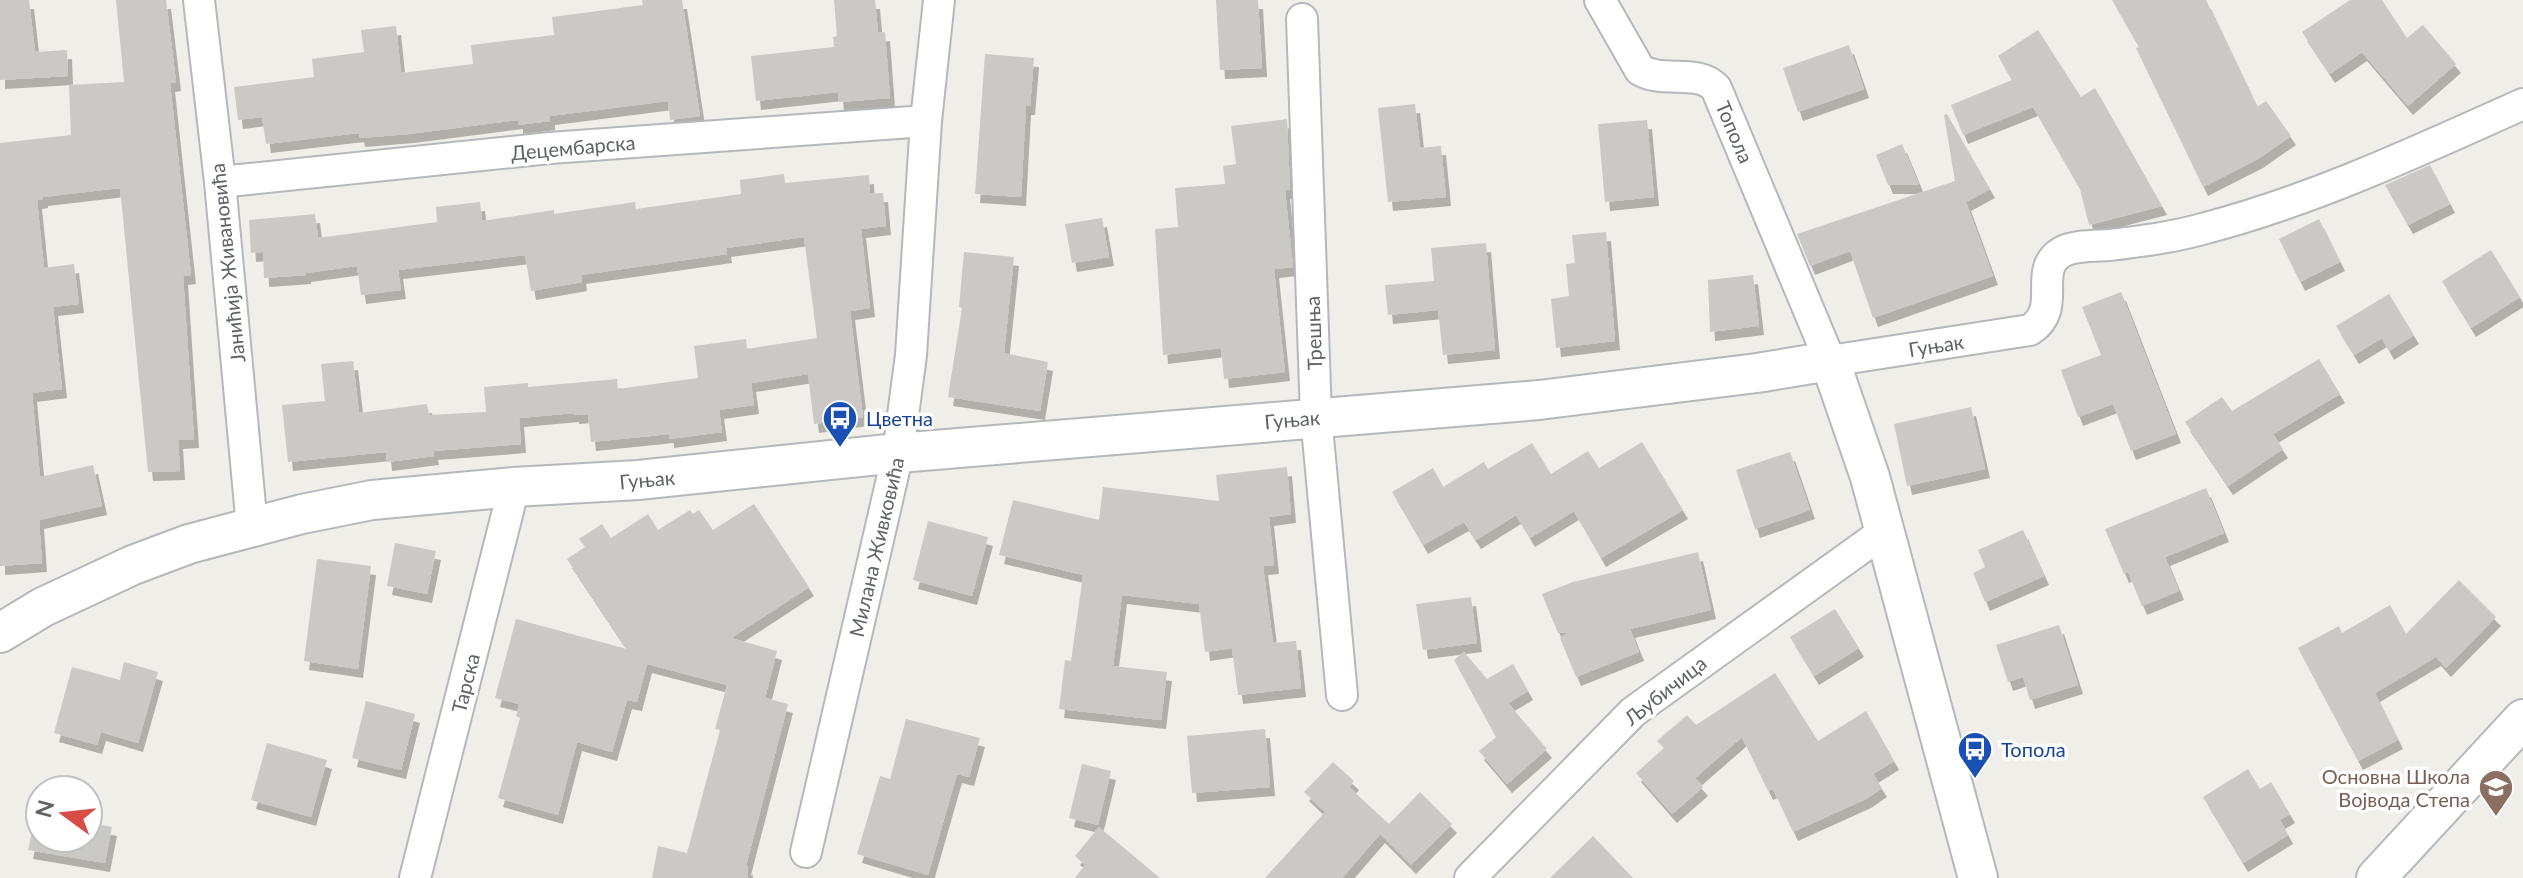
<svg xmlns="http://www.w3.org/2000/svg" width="2523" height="878" font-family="Lato,sans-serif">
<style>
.building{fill:#cbc9c5;filter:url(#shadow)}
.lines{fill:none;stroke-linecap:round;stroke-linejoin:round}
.minor-casing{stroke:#b5b8bb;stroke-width:34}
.tertiary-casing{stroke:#b5b8bb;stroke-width:42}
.minor{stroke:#fff;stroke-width:30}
.tertiary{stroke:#fff;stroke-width:38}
.labels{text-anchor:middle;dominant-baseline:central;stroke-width:7;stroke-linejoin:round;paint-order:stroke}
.street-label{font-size:20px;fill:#5f6367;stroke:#fff}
.transit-label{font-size:20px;fill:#164399;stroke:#fff;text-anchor:start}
.education-label{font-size:20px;fill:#785e54;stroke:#fff;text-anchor:end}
</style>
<defs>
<filter id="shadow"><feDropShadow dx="5" dy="9" stdDeviation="0" flood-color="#0004"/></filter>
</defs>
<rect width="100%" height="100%" fill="#f0eee8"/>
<g class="building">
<path d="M 0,0 L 29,0 L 35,52 L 67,50 L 68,76 L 0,80 Z"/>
<path d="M 116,0 L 166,0 L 176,82 L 170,83 L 191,275 L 183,276 L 194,439 L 178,440 L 180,471 L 148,472 L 120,188 L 43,197 L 43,199 L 37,200 L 44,268 L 74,264 L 79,304 L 53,307 L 62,389 L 32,393 L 40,477 L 93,465 L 102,506 L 39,520 L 42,563 L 0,566 L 0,143 L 71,135 L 69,85 L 124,82 Z"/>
<path d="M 642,0 L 682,0 L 700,116 L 670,120 L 668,101 L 550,116 L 550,121 L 518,125 L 518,120 L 409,134 L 360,138 L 359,133 L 266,144 L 262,117 L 238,120 L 234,87 L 314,77 L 312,59 L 364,52 L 361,30 L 396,26 L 401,73 L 473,64 L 471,45 L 554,35 L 552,17 L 643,5 Z"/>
<path d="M 834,0 L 875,0 L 878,33 L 885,32 L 890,98 L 839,102 L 838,92 L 756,101 L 751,56 L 834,47 L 833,37 L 837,36 Z"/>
<path d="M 1216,0 L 1258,0 L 1262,68 L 1220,70 Z"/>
<path d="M 2112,0 L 2206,0 L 2257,107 L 2266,101 L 2291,136 L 2258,159 L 2203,187 L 2136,48 L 2139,47 Z"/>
<path d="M 2350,0 L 2382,0 L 2407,38 L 2423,25 L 2456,64 L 2408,106 L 2362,52 L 2330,74 L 2302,32 Z"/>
<path d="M 2038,30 L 2081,97 L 2095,88 L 2162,206 L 2089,225 L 2080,189 L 2033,107 L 1963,135 L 1951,105 L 2012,80 L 1998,56 Z"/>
<path d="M 1849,45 L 1864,89 L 1798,112 L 1783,68 Z"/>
<path d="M 985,54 L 1034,58 L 1030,106 L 1026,106 L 1021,197 L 975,194 Z"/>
<path d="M 1415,104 L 1420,148 L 1441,146 L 1446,197 L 1388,202 L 1378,108 Z"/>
<path d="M 1947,114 L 1990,189 L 1966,202 L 1993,276 L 1873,318 L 1850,251 L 1810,266 L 1797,234 L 1955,181 L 1944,115 Z"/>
<path d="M 1287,119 L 1290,190 L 1285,190 L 1293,267 L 1274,269 L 1285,372 L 1224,379 L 1221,348 L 1163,355 L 1155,229 L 1178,227 L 1175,188 L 1225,184 L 1223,166 L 1236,164 L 1231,126 Z"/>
<path d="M 1647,120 L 1654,197 L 1605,202 L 1598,124 Z"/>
<path d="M 1902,144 L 1919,185 L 1888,185 L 1876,155 Z"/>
<path d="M 2430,165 L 2450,204 L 2408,225 L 2385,185 Z"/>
<path d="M 784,174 L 785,183 L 869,175 L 870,194 L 883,193 L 886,226 L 861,229 L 870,308 L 850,311 L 863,417 L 814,424 L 808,374 L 751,383 L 754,405 L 719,410 L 722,432 L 669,439 L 669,434 L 591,442 L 588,414 L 574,415 L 574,413 L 519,418 L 521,444 L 433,451 L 434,456 L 387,462 L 386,452 L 288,462 L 282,405 L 325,401 L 321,364 L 353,361 L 359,413 L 427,404 L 429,415 L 486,412 L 484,387 L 528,383 L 528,387 L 617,379 L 618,389 L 698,378 L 694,346 L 746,339 L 747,349 L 817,338 L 804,237 L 726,248 L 727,254 L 581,275 L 582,282 L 531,291 L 525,255 L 398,270 L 401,290 L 361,295 L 357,266 L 306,273 L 306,275 L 264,278 L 263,252 L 251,253 L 249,220 L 315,214 L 318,238 L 437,222 L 436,207 L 480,202 L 482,221 L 554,210 L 554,214 L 635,202 L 636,209 L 741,194 L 740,180 Z"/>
<path d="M 1102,218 L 1109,257 L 1072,263 L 1065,224 Z"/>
<path d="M 2319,219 L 2340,262 L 2300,282 L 2279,239 Z"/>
<path d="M 1606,232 L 1615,341 L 1556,348 L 1551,299 L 1569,296 L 1566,264 L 1575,263 L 1572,235 Z"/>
<path d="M 1486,243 L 1495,350 L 1443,355 L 1438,310 L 1388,315 L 1385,285 L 1434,281 L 1431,248 Z"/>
<path d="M 2491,250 L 2520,297 L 2471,328 L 2442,281 Z"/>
<path d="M 964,252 L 1014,257 L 1004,353 L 1048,362 L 1040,411 L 948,397 L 962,308 L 959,307 Z"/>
<path d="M 1753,275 L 1759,326 L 1710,332 L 1708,280 Z"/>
<path d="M 2121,292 L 2176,434 L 2131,451 L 2113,404 L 2078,417 L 2061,370 L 2101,355 L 2082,307 Z"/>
<path d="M 2389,294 L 2414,335 L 2389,351 L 2382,338 L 2354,355 L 2336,326 Z"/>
<path d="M 2319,359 L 2340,394 L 2273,434 L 2283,449 L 2228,486 L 2185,422 L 2222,397 L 2232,411 Z"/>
<path d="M 1971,407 L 1985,469 L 1907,486 L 1894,424 Z"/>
<path d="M 1642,442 L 1683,510 L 1601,558 L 1574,511 L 1530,538 L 1516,515 L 1476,540 L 1464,522 L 1423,545 L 1392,492 L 1433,468 L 1443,487 L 1484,462 L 1488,469 L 1532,443 L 1551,474 L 1588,451 L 1599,468 Z"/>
<path d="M 1790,452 L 1810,510 L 1755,529 L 1736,470 Z"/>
<path d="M 1287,467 L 1291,514 L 1269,517 L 1274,565 L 1263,566 L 1273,643 L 1296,641 L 1301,688 L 1238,695 L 1232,648 L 1205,652 L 1199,604 L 1122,595 L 1113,666 L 1167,672 L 1161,720 L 1059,709 L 1065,660 L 1071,661 L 1083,575 L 999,555 L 1013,500 L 1099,520 L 1103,487 L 1219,501 L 1216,475 Z"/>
<path d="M 2206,488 L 2224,533 L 2165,557 L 2179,591 L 2142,606 L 2128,572 L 2124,574 L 2105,529 Z"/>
<path d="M 754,504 L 809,587 L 731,638 L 777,651 L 765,698 L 788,704 L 746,866 L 748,866 L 747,878 L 652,878 L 658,846 L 687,853 L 720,730 L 715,729 L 727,685 L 647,664 L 637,702 L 627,700 L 612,752 L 577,742 L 558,815 L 498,798 L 520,718 L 516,716 L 519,704 L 495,698 L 516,619 L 627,649 L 567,559 L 585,547 L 579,539 L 602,524 L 611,538 L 648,514 L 658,530 L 690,510 L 693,514 L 699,510 L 713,530 Z"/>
<path d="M 928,521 L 988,537 L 972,596 L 913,580 Z"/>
<path d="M 2023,530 L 2044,576 L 1985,602 L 1973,573 L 1985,567 L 1978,550 Z"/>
<path d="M 395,543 L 436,551 L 427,594 L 387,586 Z"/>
<path d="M 1698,552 L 1711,610 L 1630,629 L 1639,652 L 1576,677 L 1560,638 L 1570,632 L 1558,633 L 1542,594 L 1573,582 Z"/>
<path d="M 317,559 L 371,566 L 358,669 L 304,661 Z"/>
<path d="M 2459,580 L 2496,617 L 2446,668 L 2436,657 L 2375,693 L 2398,740 L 2358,761 L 2298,648 L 2339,626 L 2342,633 L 2390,605 L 2406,634 Z"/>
<path d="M 1471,597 L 1477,643 L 1423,650 L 1416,604 Z"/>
<path d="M 1835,609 L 1859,648 L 1814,676 L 1790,637 Z"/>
<path d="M 2059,625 L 2078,685 L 2030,700 L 2023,677 L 2008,682 L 1996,645 Z"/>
<path d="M 1464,652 L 1487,679 L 1513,664 L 1528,691 L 1508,703 L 1547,749 L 1507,784 L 1479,751 L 1496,737 L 1454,660 Z"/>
<path d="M 124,662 L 158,672 L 138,743 L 101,732 L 97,745 L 54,733 L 72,667 L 120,680 Z"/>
<path d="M 1775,673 L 1818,741 L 1866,711 L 1894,761 L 1873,774 L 1882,788 L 1866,799 L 1793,832 L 1773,789 L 1768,791 L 1742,737 L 1695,778 L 1703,787 L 1672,814 L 1636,773 L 1664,748 L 1657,741 L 1687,715 L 1696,725 Z"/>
<path d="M 366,701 L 415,714 L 401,770 L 352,758 Z"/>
<path d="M 906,719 L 980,738 L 969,777 L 957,774 L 928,875 L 857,854 L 880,776 L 890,779 Z"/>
<path d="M 1265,729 L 1270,787 L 1192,793 L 1187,736 Z"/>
<path d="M 267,743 L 327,760 L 311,817 L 251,800 Z"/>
<path d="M 1333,762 L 1354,781 L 1349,787 L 1389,824 L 1420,792 L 1452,824 L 1411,865 L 1380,834 L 1342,878 L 1265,878 L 1325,812 L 1304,792 Z"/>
<path d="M 1082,764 L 1111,771 L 1098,825 L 1069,818 Z"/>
<path d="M 2248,769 L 2260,789 L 2271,782 L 2290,814 L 2280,820 L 2288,835 L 2243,863 L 2203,797 Z"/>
<path d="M 36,813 L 40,814 L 40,838 L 88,838 L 88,822 L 112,827 L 105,863 L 28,850 Z"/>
<path d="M 1099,827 L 1160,878 L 1075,878 L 1085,865 L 1075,856 Z"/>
<path d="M 1593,836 L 1633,878 L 1550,878 Z"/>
</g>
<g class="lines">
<g class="minor-casing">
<g id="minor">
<path d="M 199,0 L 220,182 L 252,527"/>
<path d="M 1600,0 L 1640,70 C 1664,84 1697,68 1716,88 L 1830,361 L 2030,330 C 2064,308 2031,270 2062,252 C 2074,245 2096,246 2110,245 C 2142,241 2175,237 2206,228 C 2316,199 2420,150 2523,104"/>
<path d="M 1302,19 L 1316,416 L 1342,695"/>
<path d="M 220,182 L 550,148 L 926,121"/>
<path d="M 806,852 L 898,453 L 911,355 L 926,121 L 939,0"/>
<path d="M 415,878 L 514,487"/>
<path d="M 1470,878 L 1633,712 L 1885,531"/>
</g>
</g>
<g class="tertiary-casing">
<g id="tertiary">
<path d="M 0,633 L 43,607 L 133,565 L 189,544 L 302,514 L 372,500 L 514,487 L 638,480 L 898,453 L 1539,400 L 1757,373 L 1830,361 L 1870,477 L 1978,878"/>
<path d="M 2376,878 L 2523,719"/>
</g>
</g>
<use href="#minor" class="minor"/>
<use href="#tertiary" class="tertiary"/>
</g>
<defs>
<g id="bus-pin" transform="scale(1.8)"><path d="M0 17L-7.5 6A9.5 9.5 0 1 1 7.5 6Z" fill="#1a4fb4" stroke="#fff"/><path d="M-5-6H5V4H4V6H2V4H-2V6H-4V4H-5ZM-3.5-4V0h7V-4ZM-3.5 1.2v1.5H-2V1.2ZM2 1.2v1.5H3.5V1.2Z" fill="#fff"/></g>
<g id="school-pin" transform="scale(1.8)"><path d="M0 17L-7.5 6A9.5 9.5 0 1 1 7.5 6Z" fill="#8d6e63" stroke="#fff"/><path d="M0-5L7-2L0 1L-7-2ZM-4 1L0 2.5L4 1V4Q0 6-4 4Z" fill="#fff"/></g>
</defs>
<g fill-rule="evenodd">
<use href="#bus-pin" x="840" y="418"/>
<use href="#bus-pin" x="1975" y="749"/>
<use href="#school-pin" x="2496" y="787"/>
</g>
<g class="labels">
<g class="street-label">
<text transform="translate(1735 132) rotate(67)">Топола</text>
<text transform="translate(573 147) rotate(-5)">Децембарска</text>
<text transform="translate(227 263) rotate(-96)">Јанићија Живановића</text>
<text transform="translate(1313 333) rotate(-92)">Трешња</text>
<text transform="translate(1936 345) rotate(-9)">Гуњак</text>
<text transform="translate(1292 419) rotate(-5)">Гуњак</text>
<text transform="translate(647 479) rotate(-5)">Гуњак</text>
<text transform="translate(876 547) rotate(-77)">Милана Живковића</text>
<text transform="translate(465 683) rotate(-76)">Тарска</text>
<text transform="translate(1665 690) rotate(-38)">Љубичица</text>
</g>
<g class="transit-label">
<text x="866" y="418">Цветна</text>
<text x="2001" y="749">Топола</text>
</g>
<g class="education-label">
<text x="2470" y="776">Основна Школа<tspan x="2470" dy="23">Војвода Степа</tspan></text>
</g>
</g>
<g transform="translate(64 814) rotate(285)"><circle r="38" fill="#ffffff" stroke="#bfc1c2" stroke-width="2"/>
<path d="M0-6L14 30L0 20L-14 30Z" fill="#d84e46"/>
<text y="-12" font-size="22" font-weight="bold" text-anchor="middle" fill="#5f6367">N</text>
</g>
</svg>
